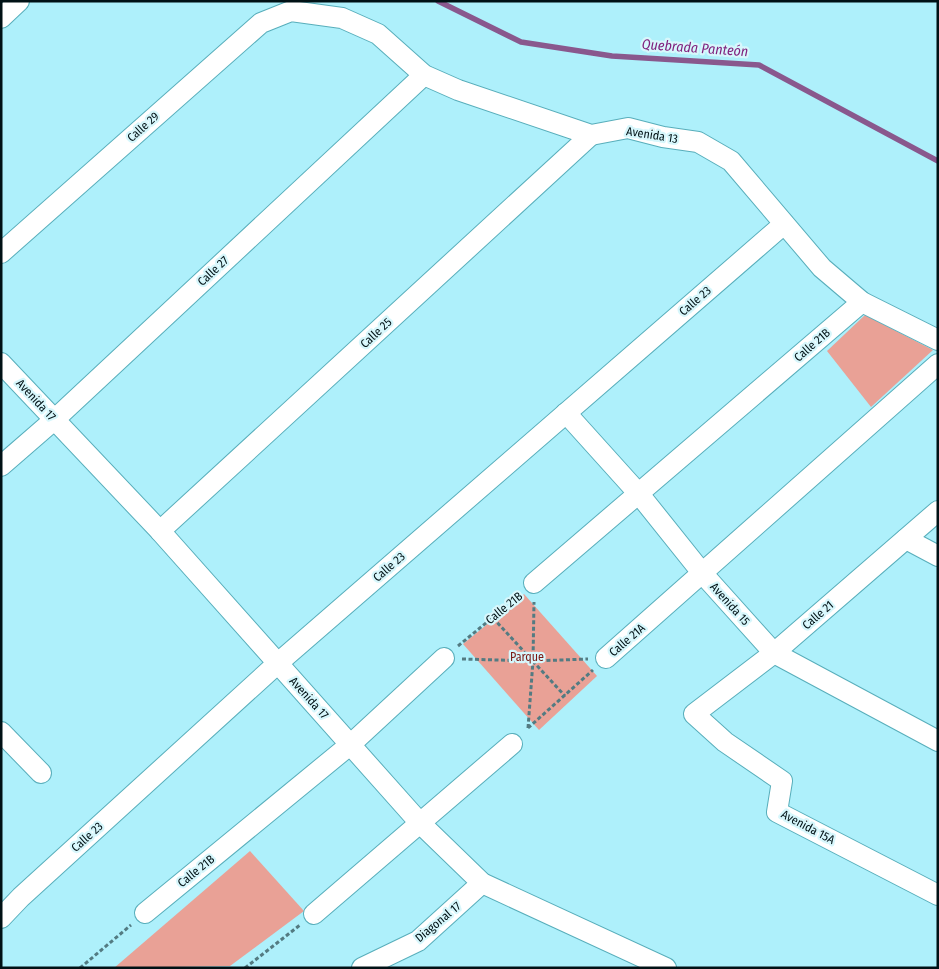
<svg xmlns="http://www.w3.org/2000/svg" width="939" height="969" font-family="'Fira Sans Condensed',sans-serif">
<style>
.green{fill:#e9a196}
.lines{fill:none;stroke-linecap:round;stroke-linejoin:round}
.stream{stroke:#89588d;stroke-width:5.5}
.minor-casing{stroke:#58aebb;stroke-width:22}
.path{stroke:#537b82;stroke-width:3;stroke-dasharray:4 2.5;stroke-linecap:butt}
.minor{stroke:#fff;stroke-width:20}
.labels{text-anchor:middle;dominant-baseline:central;stroke-width:4.5;stroke-linejoin:round;paint-order:stroke}
.street-label{font-size:12px;fill:#001115;stroke:#d7f7fc}
.park-label{font-size:12px;fill:#7c1a14;stroke:#d7f7fc}
.water-label{font-size:14px;font-style:italic;fill:#80227e;stroke:#d7f7fc}
</style>
<rect width="100%" height="100%" fill="#aef0fb"/>
<g class="green">
<path d="M 865,315 L 933,350 L 871,407 L 827,351 Z"/>
<path d="M 524,594 L 597,676 L 539,730 L 463,644 Z"/>
<path d="M 250,851 L 304,911 L 230,966 L 114,968 Z"/>
</g>
<g class="lines">
<path class="stream" d="M 438,1 L 521,42 L 612,56 L 759,65 L 938,161"/>
<g class="minor-casing">
<g id="minor">
<path d="M 1,18 L 19,1"/>
<path d="M 1,253 L 261,23 L 291,11 L 342,18 L 378,34 L 424,75 L 458,90 L 591,135 L 628,128 L 663,137 L 698,142 L 731,161 L 822,268 L 862,302 L 938,340"/>
<path d="M 1,363 L 160,531 L 420,823 L 482,883 L 666,968"/>
<path d="M 566,413 L 639,494 L 703,574 L 774,653 L 938,741"/>
<path d="M 1,466 L 54,420 L 424,75"/>
<path d="M 938,511 L 774,653 L 694,714 L 725,742 L 782,781 L 777,812 L 938,895"/>
<path d="M 160,531 L 591,135"/>
<path d="M 906,539 L 938,556"/>
<path d="M 534,583 L 862,302"/>
<path d="M 606,658 L 938,364"/>
<path d="M 1,732 L 41,773"/>
<path d="M 145,913 L 351,744 L 444,658"/>
<path d="M 314,914 L 512,744"/>
<path d="M 1,918 L 21,897 L 278,663 L 784,224"/>
<path d="M 362,968 L 418,941 L 482,883"/>
</g>
</g>
<g class="path">
<path d="M 493,618 L 565,696"/>
<path d="M 458,646 L 520,595"/>
<path d="M 462,659 L 533,661 L 588,659"/>
<path d="M 528,728 L 533,661 L 534,602"/>
<path d="M 528,728 L 593,670"/>
<path d="M 80,968 L 131,925"/>
<path d="M 245,968 L 300,925"/>
</g>
<use href="#minor" class="minor"/>
</g>
<g class="labels">
<g class="street-label">
<text transform="translate(143 127) rotate(-42)">Calle 29</text>
<text transform="translate(652 135) rotate(9)">Avenida 13</text>
<text transform="translate(213 271) rotate(-43)">Calle 27</text>
<text transform="translate(695 301) rotate(-41)">Calle 23</text>
<text transform="translate(376 333) rotate(-43)">Calle 25</text>
<text transform="translate(812 345) rotate(-41)">Calle 21B</text>
<text transform="translate(36 400) rotate(47)">Avenida 17</text>
<text transform="translate(389 567) rotate(-41)">Calle 23</text>
<text transform="translate(730 604) rotate(48)">Avenida 15</text>
<text transform="translate(504 608) rotate(-39)">Calle 21B</text>
<text transform="translate(818 615) rotate(-41)">Calle 21</text>
<text transform="translate(627 640) rotate(-41)">Calle 21A</text>
<text transform="translate(309 698) rotate(48)">Avenida 17</text>
<text transform="translate(808 827) rotate(28)">Avenida 15A</text>
<text transform="translate(87 837) rotate(-42)">Calle 23</text>
<text transform="translate(196 871) rotate(-39)">Calle 21B</text>
<text transform="translate(438 922) rotate(-40)">Diagonal 17</text>
</g>
<g class="park-label">
<text x="527" y="657">Parque</text>
</g>
<g class="water-label">
<text transform="translate(695 48) rotate(4)">Quebrada Panteón</text>
</g>
</g>
<rect width="939" height="969" fill="none" stroke="#001115" stroke-width="5"/>
</svg>
